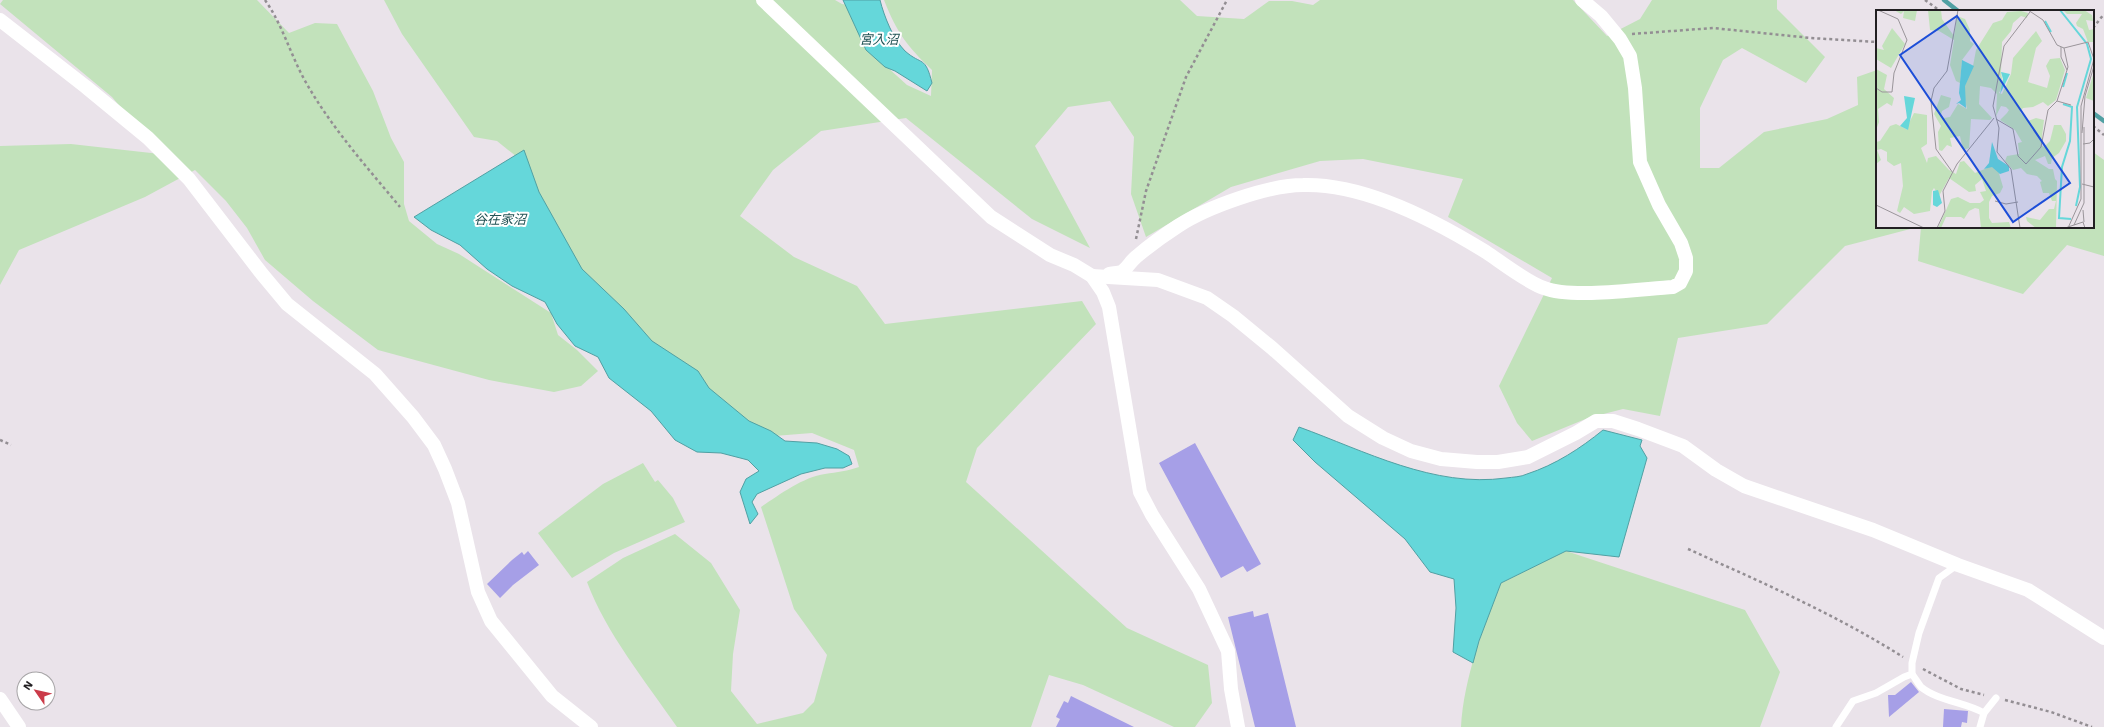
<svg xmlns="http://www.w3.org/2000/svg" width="2104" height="727" font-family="'Work Sans','Noto Sans JP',sans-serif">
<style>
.green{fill:#c2e2bb}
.water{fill:#65d7da;stroke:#51a0a3}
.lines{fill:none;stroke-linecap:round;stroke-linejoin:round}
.stream{stroke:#51a0a3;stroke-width:4.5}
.building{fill:#a69fe7}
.path{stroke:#938e93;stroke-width:2.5;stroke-dasharray:3 3;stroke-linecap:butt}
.service{stroke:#fff;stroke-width:7}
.minor{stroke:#fff;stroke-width:14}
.labels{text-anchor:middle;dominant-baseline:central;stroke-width:4;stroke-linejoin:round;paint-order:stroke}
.water-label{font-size:13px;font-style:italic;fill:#225355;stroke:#fff}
.inset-river{fill:none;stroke:#65d7da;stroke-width:2}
.inset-road{fill:none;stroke:#9a959a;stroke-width:1}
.view{fill:#1d4ed8;fill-opacity:0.15;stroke:#1d4ed8;stroke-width:2}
.inset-edge{fill:none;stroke:#221f22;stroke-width:2}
</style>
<rect width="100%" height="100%" fill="#eae3ea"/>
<g class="green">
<path d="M 3,0 L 257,0 L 289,33 L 315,23 L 337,24 L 373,91 L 391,138 L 404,162 L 404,204 L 409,221 L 437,244 L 459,254 L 551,313 L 558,335 L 577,350 L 598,371 L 581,386 L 554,392 L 489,380 L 378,350 L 313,301 L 265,260 L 247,228 L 226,201 L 195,170 L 145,197 L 19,250 L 0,285 L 0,146 L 71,144 L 160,154 L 112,97 L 0,4 Z"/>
<path d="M 384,0 L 835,0 L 842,4 L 861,7 L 886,66 L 907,85 L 931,96 L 932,70 C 907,46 897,33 884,0 L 1180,0 L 1197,16 L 1244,19 L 1269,1 L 1292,1 L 1313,5 L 1320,0 L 1573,0 L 1607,36 L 1640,19 L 1652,0 L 1777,0 L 1777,9 L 1825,57 L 1806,83 L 1742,48 L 1723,60 L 1700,108 L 1700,168 L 1719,168 L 1764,132 L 1827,119 L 1858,105 L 1857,77 L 1877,70 L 1877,227 L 1918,227 L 1845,246 L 1767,324 L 1678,338 L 1660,416 L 1623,409 L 1588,418 L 1532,441 L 1517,423 L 1499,386 L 1552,278 L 1448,217 L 1463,179 L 1363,159 L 1320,161 L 1231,187 L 1146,237 L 1131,194 L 1134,137 L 1110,101 L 1068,107 L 1035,146 L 1090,248 L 1032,219 L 906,118 L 821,131 L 773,170 L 740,216 L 794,257 L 857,286 L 885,324 L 1082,301 L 1096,324 L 977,448 L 966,482 L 1127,628 L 1208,665 L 1212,703 L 1195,727 L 1174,727 L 1083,685 L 1049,675 L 1031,727 L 677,727 C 646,682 606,633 587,582 L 623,558 L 675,534 L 711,563 L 740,610 L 733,654 L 731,691 L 757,724 L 803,713 L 814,702 L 827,655 L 794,609 L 761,507 C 779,495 803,477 825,474 C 837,472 848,471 859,467 L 854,450 L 812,433 L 774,436 L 743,421 L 570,274 L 522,161 L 497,141 L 474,137 L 402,34 Z"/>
<path d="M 2093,152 L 2104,160 L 2104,256 L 2067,245 L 2023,294 L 1918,261 L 1921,227 L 2093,227 Z"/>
<path d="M 643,463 L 655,482 L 658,480 L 673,498 L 685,522 L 614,553 L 572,578 L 538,533 L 603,484 Z"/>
<path d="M 1566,551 L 1745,610 L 1780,672 L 1760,727 L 1461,727 C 1464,677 1483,629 1501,583 Z"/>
</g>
<g class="water">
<path d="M 843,0 L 880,0 C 884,16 893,39 905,51 C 922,66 925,55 932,83 L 927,91 L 895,71 L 885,67 L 866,50 Z"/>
<path d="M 524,150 L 539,192 L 582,269 L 624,309 L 652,341 L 698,371 L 709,388 L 749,421 L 771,431 L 785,441 L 817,443 L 837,449 L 849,456 L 852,464 L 843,468 L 825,468 L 801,474 L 757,494 L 752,502 L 758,514 L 750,524 L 740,492 L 746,479 L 759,471 L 748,460 L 721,453 L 697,452 L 675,440 L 651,411 L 609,378 L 598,357 L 575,346 L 557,324 L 545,302 L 512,286 L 487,269 L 460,245 L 431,230 L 414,217 Z"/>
<path d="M 1299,427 C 1365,451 1434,488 1506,478 C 1513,477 1521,477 1527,474 C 1555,465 1581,448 1603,430 L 1642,440 L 1640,446 L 1647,458 L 1619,557 L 1566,551 L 1501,583 L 1479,641 L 1473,663 L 1453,652 L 1456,608 L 1454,579 L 1430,572 L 1405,539 L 1315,462 L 1293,440 Z"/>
</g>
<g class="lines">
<g class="stream">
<path d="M 1944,0 L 1958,11"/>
<path d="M 2093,113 L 2104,121"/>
</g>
</g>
<g class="building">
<path d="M 1195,443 L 1261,564 L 1247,572 L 1243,566 L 1221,578 L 1159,463 Z"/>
<path d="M 528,551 L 539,565 L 513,585 L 500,598 L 487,584 L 512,560 L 522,552 L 524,555 Z"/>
<path d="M 1253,611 L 1254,617 L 1268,613 L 1296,727 L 1255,727 L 1228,617 Z"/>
<path d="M 1911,682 L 1919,692 L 1889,717 L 1888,695 L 1895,695 Z"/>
<path d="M 1071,696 L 1134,727 L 1056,727 L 1060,719 L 1056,717 L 1064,701 L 1068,703 Z"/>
<path d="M 1944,709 L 1968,711 L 1967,723 L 1962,722 L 1961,727 L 1943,727 Z"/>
</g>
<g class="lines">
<g class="path">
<path d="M 265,0 C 282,24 290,53 304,79 C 330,126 366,166 400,207"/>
<path d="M 1925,0 L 1940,11"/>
<path d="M 2093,28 L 2104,14"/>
<path d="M 1632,34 L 1713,28 L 1811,38 L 1877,42"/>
<path d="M 2093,126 L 2104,135"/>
<path d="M 1136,239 L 1146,191 L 1186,77 L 1227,0"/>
<path d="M 0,440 L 11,445"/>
<path d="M 1688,549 C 1761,582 1835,614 1903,657"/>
<path d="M 1923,669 L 1961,689 L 1984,695"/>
<path d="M 2005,700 L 2051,712 L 2092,727"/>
</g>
<g class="service">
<path d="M 1912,674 C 1915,678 1918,683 1921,687 C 1938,701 1965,702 1984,713"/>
<path d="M 1836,727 L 1853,701 L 1876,693 L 1904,677 L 1912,674 L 1912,663 L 1919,633 L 1939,578 L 1957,565"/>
<path d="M 1980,727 L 1984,713 L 1996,698"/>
</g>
<g class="minor">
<path d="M 763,0 L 991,217 L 1050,255 L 1074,265 L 1092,276 L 1103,292 L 1109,307 L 1140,492 L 1152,515 L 1199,589 L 1228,651 L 1231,689 L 1238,727"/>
<path d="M 0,20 L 86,87 L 148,138 L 189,179 L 262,274 L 287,304 L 375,374 L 413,417 L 434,445 L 445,469 L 458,503 L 478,592 L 491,621 L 552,696 L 591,727"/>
<path d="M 1109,274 C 1113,273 1120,273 1123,271 C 1128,267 1131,261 1136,257 C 1149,246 1164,235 1178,226 C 1207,207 1269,185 1303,185 C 1364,183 1436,221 1486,252 C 1501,262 1528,283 1544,288 C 1572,299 1641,289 1673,287 L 1680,283 L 1686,271 L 1686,258 L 1681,243 L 1659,205 L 1640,162 L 1635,88 L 1630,56 L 1620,39 L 1601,16 L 1582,0"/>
<path d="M 1092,276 L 1158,280 L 1207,298 L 1233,316 L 1272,348 L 1348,416 L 1383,438 L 1411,451 L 1441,459 L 1477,462 L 1498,462 L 1528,457 L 1576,433 L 1596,421 L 1613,421 L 1638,429 L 1683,446 L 1716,470 L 1744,486 L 1873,530 L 1958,565 L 2028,590 L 2104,638"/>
<path d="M 0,699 L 19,727"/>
</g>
</g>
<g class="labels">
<g class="water-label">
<text x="879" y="39">宮入沼</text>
<text x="500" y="219">谷在家沼</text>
</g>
</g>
<g transform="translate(1876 10)">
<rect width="218" height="218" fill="#eae3ea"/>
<path d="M 18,0 L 41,0 L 39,11 L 27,8 L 28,1 L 25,4 ZM 52,0 L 65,0 L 66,9 L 78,26 L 81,6 L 89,9 L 94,20 L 94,31 L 98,34 L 86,50 L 84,73 L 80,71 L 74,55 L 78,30 L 63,21 L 54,20 ZM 187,0 L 208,0 L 216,5 L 217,11 L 210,10 L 213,20 L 218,19 L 218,32 L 212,32 L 207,19 L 201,16 L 200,13 L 206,4 L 191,4 ZM 145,1 L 152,3 L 151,8 L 145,6 L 137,13 L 135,21 L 126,32 L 125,63 L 127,75 L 123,83 L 126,84 L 135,64 L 137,48 L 160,21 L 166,31 L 160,38 L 152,72 L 171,78 L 174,66 L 170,56 L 174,49 L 184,48 L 189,60 L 180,90 L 172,96 L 167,92 L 157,97 L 147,98 L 144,102 L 152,111 L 160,108 L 168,110 L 165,135 L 168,137 L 174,131 L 178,115 L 185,115 L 190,124 L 190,131 L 183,143 L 176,148 L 175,154 L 172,154 L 169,146 L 159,150 L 173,159 L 177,159 L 179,169 L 181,171 L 180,218 L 160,218 L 151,211 L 150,207 L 164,210 L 173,199 L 178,199 L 180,191 L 176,191 L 173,183 L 167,183 L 164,172 L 166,171 L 161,166 L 151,164 L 145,158 L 137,160 L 129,151 L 131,146 L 143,144 L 142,133 L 146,132 L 139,120 L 124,110 L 131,103 L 133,100 L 130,97 L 125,96 L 120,106 L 121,84 L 115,78 L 104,76 L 103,94 L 116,108 L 114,110 L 95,109 L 93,138 L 87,140 L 84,126 L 74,128 L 76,137 L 71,135 L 66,141 L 63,140 L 62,122 L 65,116 L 58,104 L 65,85 L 75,88 L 73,97 L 66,101 L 65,105 L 68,108 L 74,107 L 82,94 L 91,99 L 88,85 L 90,66 L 97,56 L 100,40 L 117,13 L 126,10 L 131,2 ZM 16,18 L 29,34 L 15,58 L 0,49 L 0,38 L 8,40 L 6,36 ZM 0,59 L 11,65 L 8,79 L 18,88 L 16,96 L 11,93 L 2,99 L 3,112 L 0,120 ZM 218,62 L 218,91 L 210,88 ZM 38,103 L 51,105 L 51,134 L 45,138 L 51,153 L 52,148 L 60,146 L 73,160 L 80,164 L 84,152 L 88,151 L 99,163 L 116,156 L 122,160 L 127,177 L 124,183 L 116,186 L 113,192 L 113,208 L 116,213 L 133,212 L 135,218 L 105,218 L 103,199 L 99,198 L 93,201 L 88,209 L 85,207 L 70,207 L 65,218 L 62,218 L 75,189 L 82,187 L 94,193 L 104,193 L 108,190 L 104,182 L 110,181 L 106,169 L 99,175 L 100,181 L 93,182 L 73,168 L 63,186 L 58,178 L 56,181 L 54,201 L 38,204 L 28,197 L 24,203 L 21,201 L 27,176 L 25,153 L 18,156 L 11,151 L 11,142 L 5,139 L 1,140 L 5,150 L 0,154 L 0,132 L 4,131 L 14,116 L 20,114 L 32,120 L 32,115 Z" fill="#c2e2bb"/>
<path d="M 86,50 L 98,56 L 89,76 L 90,98 L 83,93 L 80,94 L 85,90 L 83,83 ZM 125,62 L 134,64 L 124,84 L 127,69 ZM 28,86 L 39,88 L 32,120 L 24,116 L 31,108 ZM 116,132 L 122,149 L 133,156 L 133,161 L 124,164 L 116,157 L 108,159 L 113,153 ZM 62,180 L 66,193 L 61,197 L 57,195 L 57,181 Z" fill="#65d7da"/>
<path class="inset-river" d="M 184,0 L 211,34 L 215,49 L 201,97 L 204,177 L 200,196M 169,11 L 175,22M 187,77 L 191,63M 187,94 L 196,97 L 194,131 L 186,157 L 183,208 L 195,209"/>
<path class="inset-road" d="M 152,0 L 167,10 L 181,35 L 188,38 L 212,32 L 218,49M 185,37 L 185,47 L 191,60M 0,78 L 6,82 L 16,82 L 18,63 L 31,30 L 22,9 L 2,0M 181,91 L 195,95M 120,109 L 137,119 L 142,146 L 150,154 L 165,137 L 172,100 L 181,91 L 192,57 L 188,38M 206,123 L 209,86 L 218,56M 207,134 L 214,133 L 218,129M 77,163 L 60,139 L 55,91 L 58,78 L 71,61 L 82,0M 206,174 L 218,177M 119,191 L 130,194 L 142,192M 0,195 L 48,218M 207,200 L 208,212M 198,215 L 208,193 L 208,117M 61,218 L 69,201 L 67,181 L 81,154 L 118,108M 144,218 L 135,159 L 121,142 L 123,118 L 117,96 L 128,36 L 154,2M 189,218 L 207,212 L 209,218M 192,218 L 205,189 L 205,96 L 218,49"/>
<path class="view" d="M 81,6 L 194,173 L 137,212 L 24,45 Z"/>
<rect width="218" height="218" class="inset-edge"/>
</g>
<g transform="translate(36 691) rotate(304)"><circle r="19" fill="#ffffff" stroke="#a7a5a7"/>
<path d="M0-3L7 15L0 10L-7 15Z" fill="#cb3b49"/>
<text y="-6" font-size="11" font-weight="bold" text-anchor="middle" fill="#221f22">N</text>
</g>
</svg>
